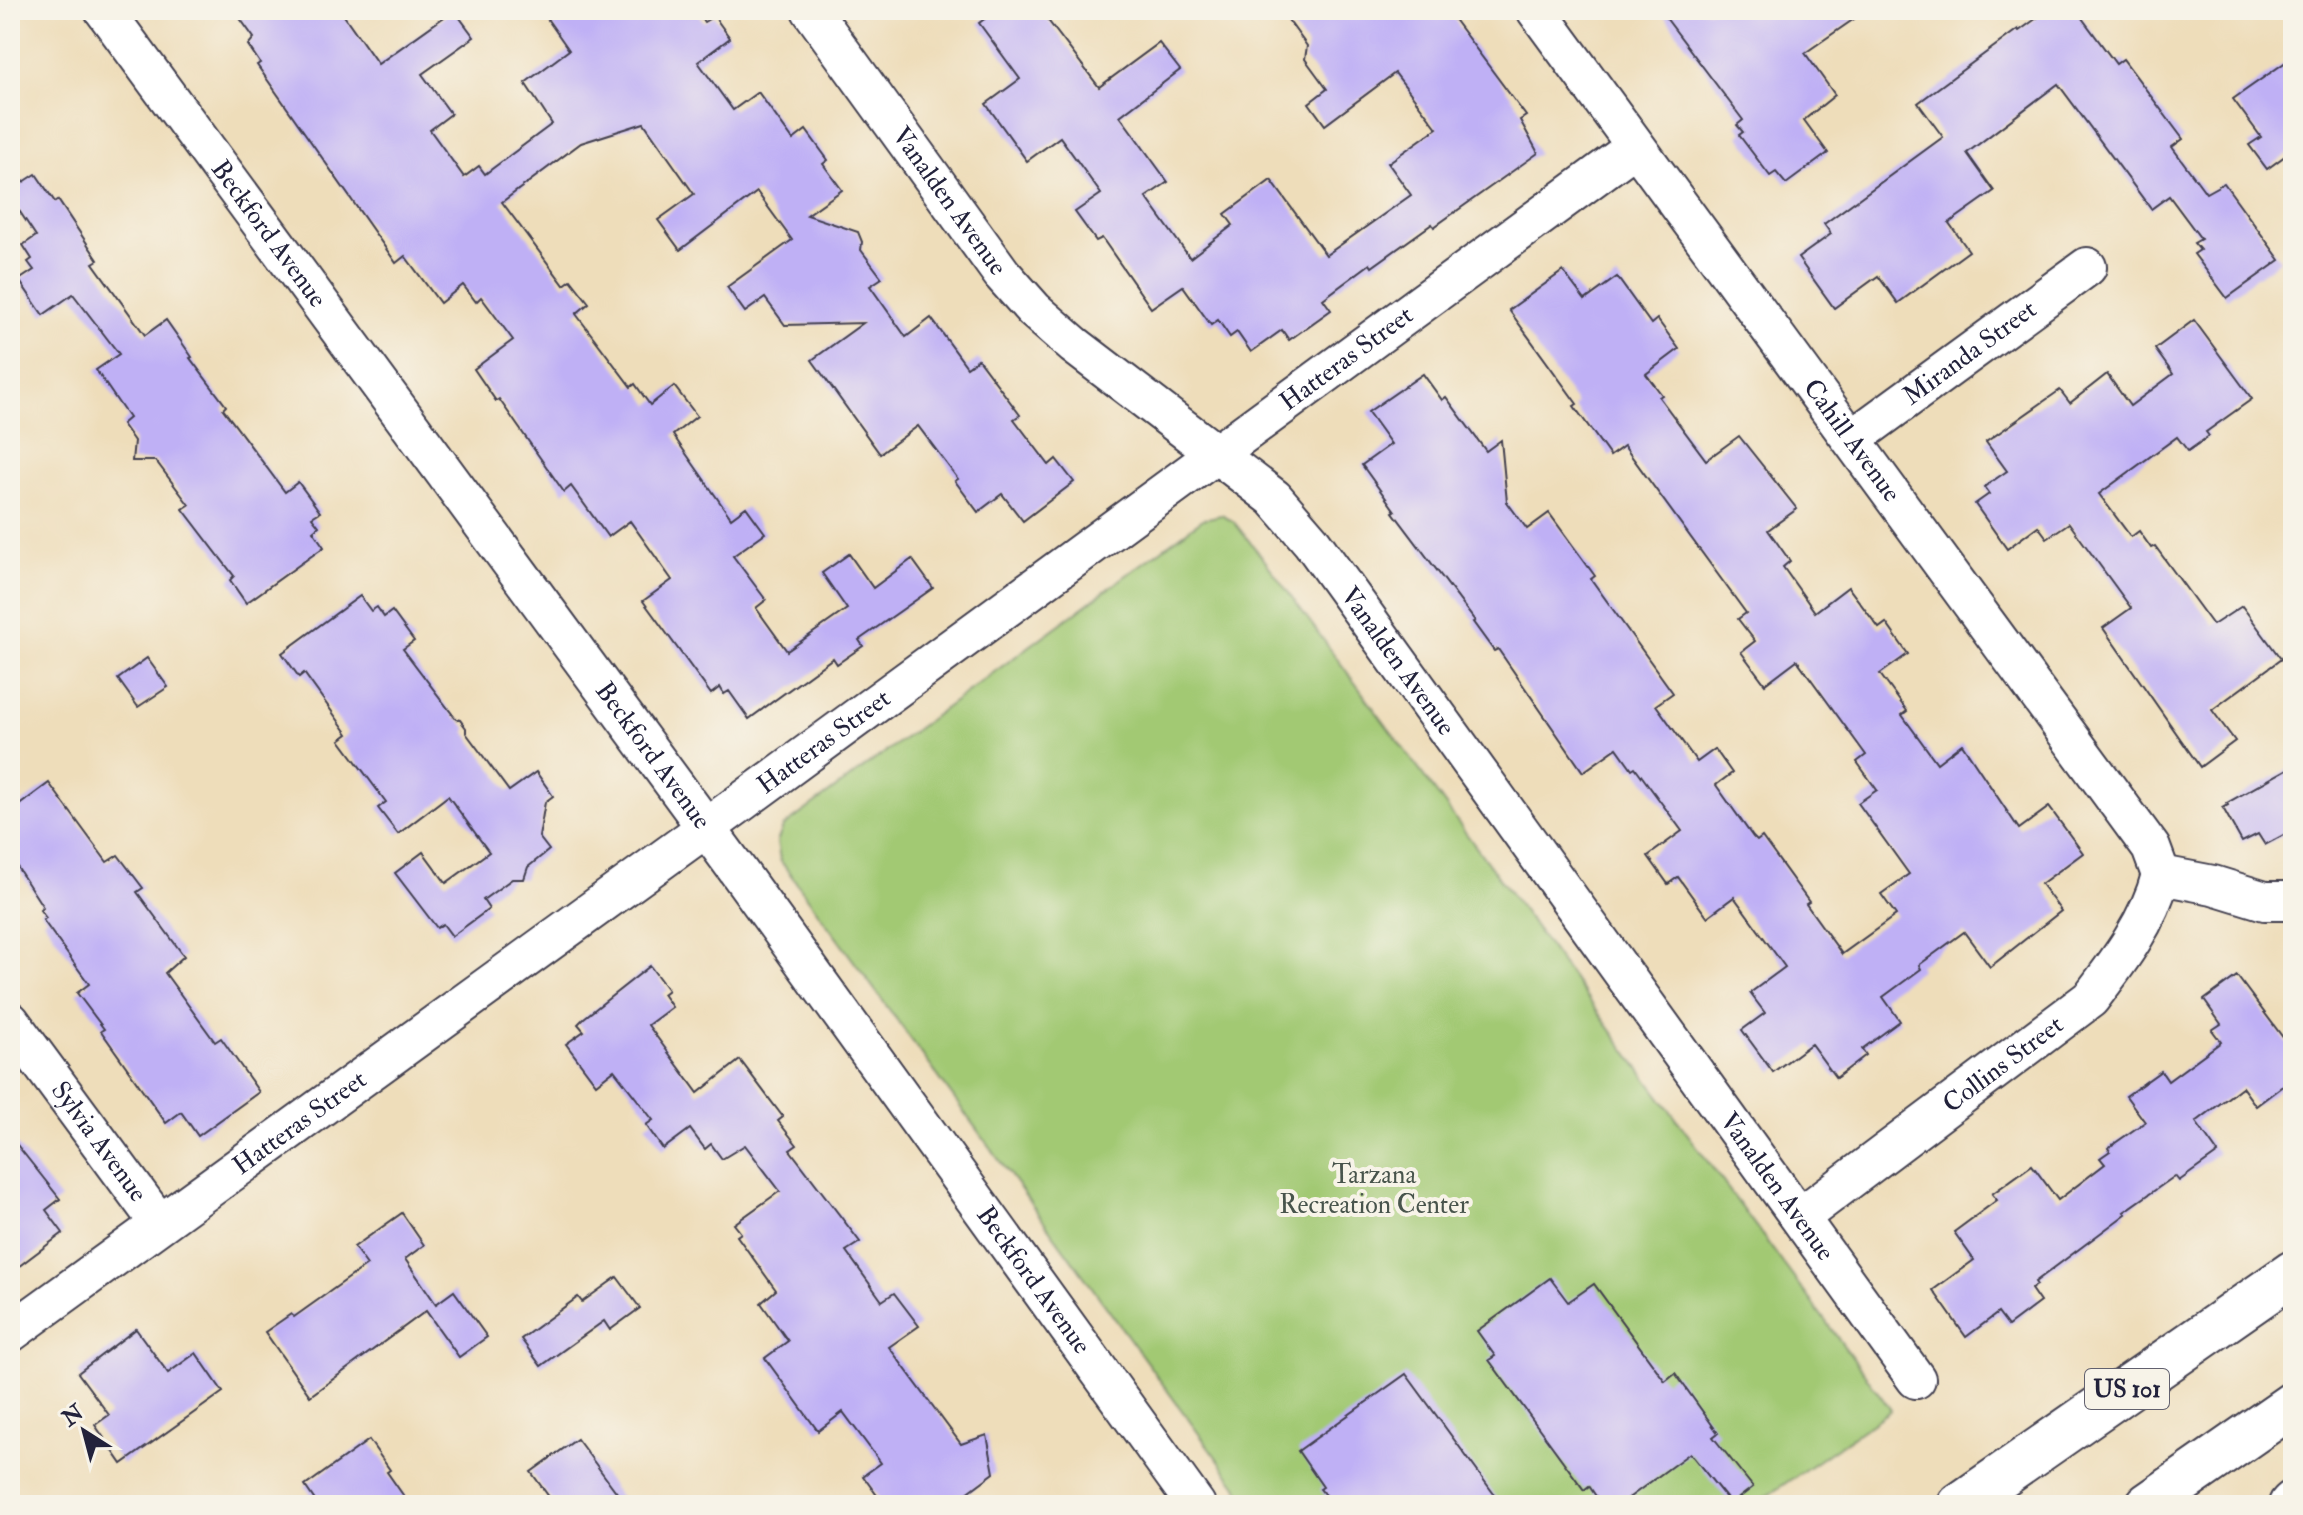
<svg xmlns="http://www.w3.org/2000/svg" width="2303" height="1515" font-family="'IM FELL Double Pica',serif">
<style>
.green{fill:#a2c973;stroke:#627657;stroke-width:2}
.building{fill:#bfb0f5}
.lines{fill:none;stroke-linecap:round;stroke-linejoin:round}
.minor-casing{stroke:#413e4e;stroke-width:42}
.highway-casing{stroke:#413e4e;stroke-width:48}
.minor{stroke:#fff;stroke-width:38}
.highway{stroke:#fff;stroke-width:44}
.labels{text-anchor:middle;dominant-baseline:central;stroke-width:8;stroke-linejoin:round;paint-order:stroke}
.shield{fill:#f7f3e8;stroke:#62616f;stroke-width:2}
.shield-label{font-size:24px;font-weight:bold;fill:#22223b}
.street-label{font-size:26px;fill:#22223b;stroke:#f7f3e8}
.park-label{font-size:26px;fill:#48544c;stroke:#f7f3e8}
</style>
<rect width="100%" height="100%" fill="#f7f3e8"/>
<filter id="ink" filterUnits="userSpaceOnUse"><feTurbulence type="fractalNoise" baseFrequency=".0125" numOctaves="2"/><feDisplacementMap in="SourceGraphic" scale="16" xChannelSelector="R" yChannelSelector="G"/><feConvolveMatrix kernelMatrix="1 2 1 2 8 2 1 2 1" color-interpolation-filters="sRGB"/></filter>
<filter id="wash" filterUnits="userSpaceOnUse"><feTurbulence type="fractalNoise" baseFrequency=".006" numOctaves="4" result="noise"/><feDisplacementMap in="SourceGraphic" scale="32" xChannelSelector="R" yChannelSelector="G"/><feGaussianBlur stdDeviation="1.8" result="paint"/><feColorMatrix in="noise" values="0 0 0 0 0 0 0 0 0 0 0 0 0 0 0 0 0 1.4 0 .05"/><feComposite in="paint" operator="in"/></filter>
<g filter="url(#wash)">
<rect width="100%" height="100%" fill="#eeddba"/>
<path class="green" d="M 1221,515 L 1233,521 L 1263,558 L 1891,1410 L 1754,1505 L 1251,1505 L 780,860 L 777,842 L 783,827 L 1203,519 Z"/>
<g id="blocks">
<g class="building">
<path d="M 234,10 L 340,10 L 378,64 L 454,10 L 474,37 L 422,74 L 451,114 L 430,130 L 464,177 L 479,166 L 485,174 L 552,124 L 525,83 L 569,50 L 541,10 L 695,10 L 704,22 L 714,16 L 730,38 L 698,62 L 733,110 L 758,92 L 793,140 L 806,130 L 828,160 L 823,164 L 842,190 L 807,215 L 858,232 L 862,242 L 861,250 L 882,278 L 870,286 L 906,337 L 931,318 L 967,367 L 978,359 L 1020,415 L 1014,419 L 1049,465 L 1056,459 L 1074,482 L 1023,521 L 1002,494 L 978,512 L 955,481 L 958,479 L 918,426 L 880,454 L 812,360 L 863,323 L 785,325 L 765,298 L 745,312 L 727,287 L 792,240 L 757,192 L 680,250 L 658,220 L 694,194 L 644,123 L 581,143 L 502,202 L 564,285 L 571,280 L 589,303 L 576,314 L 631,387 L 635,384 L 650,405 L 674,386 L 697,416 L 673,435 L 731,518 L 746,507 L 765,533 L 733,556 L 766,600 L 756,608 L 787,651 L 847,609 L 822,573 L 849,554 L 873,588 L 912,559 L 933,588 L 859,640 L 863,646 L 837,664 L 833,658 L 749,719 L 729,691 L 724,694 L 720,687 L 711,694 L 643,601 L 672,580 L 630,521 L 608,537 L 571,486 L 564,492 L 499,399 L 496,401 L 474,369 L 513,340 L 481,297 L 476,302 L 463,285 L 440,303 L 405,256 L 396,263 L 257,65 L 260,63 L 248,45 L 254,38 Z"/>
<path d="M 997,10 L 1040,10 L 1099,87 L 1159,43 L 1180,70 L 1120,116 L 1168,182 L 1146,197 L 1190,258 L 1233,225 L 1225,214 L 1271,180 L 1326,255 L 1411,195 L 1388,163 L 1437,128 L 1395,73 L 1325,125 L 1309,103 L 1327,89 L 1305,59 L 1307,46 L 1281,10 L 1447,10 L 1526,116 L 1520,120 L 1538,153 L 1434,227 L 1432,224 L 1372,267 L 1370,264 L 1323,299 L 1331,310 L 1289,340 L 1282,330 L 1251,352 L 1237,332 L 1230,337 L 1218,320 L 1211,325 L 1183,286 L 1151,308 L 1102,238 L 1096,241 L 1075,212 L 1101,194 L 1060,137 L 1027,161 L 986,104 L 1020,79 L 979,23 Z"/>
<path d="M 1660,10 L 1867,10 L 1805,53 L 1835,95 L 1804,120 L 1828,153 L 1786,184 L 1776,172 L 1770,176 L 1739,135 L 1743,132 L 1737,125 L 1743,120 Z"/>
<path d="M 2048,10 L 2076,10 L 2116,64 L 2123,59 L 2183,139 L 2172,147 L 2206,193 L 2224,183 L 2280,260 L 2227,298 L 2194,254 L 2200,250 L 2194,243 L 2201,239 L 2169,196 L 2151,209 L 2058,84 L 1967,153 L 1994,191 L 1949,223 L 1969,251 L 1898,303 L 1878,276 L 1834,308 L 1798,258 L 1831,234 L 1824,224 L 1943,137 L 1918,103 L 2018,29 L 2019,31 Z"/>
<path d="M 2293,57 L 2293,150 L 2267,169 L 2249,145 L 2261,137 L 2233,99 Z"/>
<path d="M 36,174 L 55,202 L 58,200 L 98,260 L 93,263 L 145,335 L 166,320 L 192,357 L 190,358 L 226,406 L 223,409 L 285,492 L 298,482 L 320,512 L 312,517 L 319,526 L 313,531 L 324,547 L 246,603 L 230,580 L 234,576 L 183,509 L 189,505 L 156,461 L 132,461 L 134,441 L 122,424 L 129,418 L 96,370 L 119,354 L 73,294 L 43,315 L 19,280 L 34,270 L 28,262 L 32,259 L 23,245 L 36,236 L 10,197 L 10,191 Z"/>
<path d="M 1563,271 L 1585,300 L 1617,277 L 1651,324 L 1657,319 L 1679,349 L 1646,374 L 1662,395 L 1659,397 L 1706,460 L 1739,436 L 1797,509 L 1768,530 L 1790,561 L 1783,567 L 1815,612 L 1848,587 L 1879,628 L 1886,623 L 1908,654 L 1880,674 L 1907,711 L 1902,715 L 1937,763 L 1962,744 L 2019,829 L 2049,807 L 2083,853 L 2041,884 L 2061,911 L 1990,967 L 1964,932 L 1919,965 L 1921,969 L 1883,997 L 1900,1021 L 1862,1049 L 1866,1055 L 1836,1078 L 1811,1044 L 1773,1072 L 1742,1030 L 1765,1013 L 1750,993 L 1785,967 L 1734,897 L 1707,917 L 1678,877 L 1668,884 L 1648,856 L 1682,831 L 1635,767 L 1632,769 L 1617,748 L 1583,772 L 1498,649 L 1494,651 L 1473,622 L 1475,621 L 1393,512 L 1395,511 L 1362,465 L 1391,444 L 1368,412 L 1423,374 L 1442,400 L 1446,397 L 1486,451 L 1501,440 L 1507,502 L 1527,529 L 1549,513 L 1595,576 L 1591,579 L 1673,693 L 1656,705 L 1697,762 L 1715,749 L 1732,773 L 1716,785 L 1753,837 L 1757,841 L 1762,837 L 1809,902 L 1806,904 L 1842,954 L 1896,915 L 1881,894 L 1909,874 L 1858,803 L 1877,790 L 1857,762 L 1866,755 L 1797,660 L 1765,684 L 1741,652 L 1755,641 L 1738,619 L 1746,613 L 1624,446 L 1610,456 L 1574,406 L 1577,404 L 1509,310 Z"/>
<path d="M 2194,320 L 2252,399 L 2206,432 L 2209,436 L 2188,451 L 2177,437 L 2099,494 L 2131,537 L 2139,531 L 2151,548 L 2155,546 L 2213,625 L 2242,606 L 2281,659 L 2212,710 L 2235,741 L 2200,767 L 2103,628 L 2131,608 L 2069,523 L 2047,538 L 2038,526 L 2007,549 L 1975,504 L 1989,494 L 1984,487 L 2007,471 L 1986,442 L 2060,390 L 2070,403 L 2107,374 L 2130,406 L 2173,374 L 2155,349 Z"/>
<path d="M 360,596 L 371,611 L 377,607 L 384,617 L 392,611 L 414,641 L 403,649 L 456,719 L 460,720 L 466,728 L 466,733 L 509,791 L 536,772 L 553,796 L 545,802 L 539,837 L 549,850 L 528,867 L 524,879 L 512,879 L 483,900 L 489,909 L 452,936 L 443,924 L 437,928 L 395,873 L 423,852 L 446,883 L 489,852 L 448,796 L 398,834 L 378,808 L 386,802 L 340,740 L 348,734 L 304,673 L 299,677 L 282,653 Z"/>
<path d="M 147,658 L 168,687 L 138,707 L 118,679 Z"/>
<path d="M 2293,766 L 2293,830 L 2265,845 L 2258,834 L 2242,842 L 2223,808 L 2228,805 L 2227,803 Z"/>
<path d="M 49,783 L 107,862 L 118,855 L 143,888 L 137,892 L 184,956 L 165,973 L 215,1042 L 221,1038 L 259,1092 L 198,1136 L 181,1112 L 166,1123 L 101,1031 L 104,1029 L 77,993 L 89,984 L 43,920 L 46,918 L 40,910 L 43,907 L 10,856 L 10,812 Z"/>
<path d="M 650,966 L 668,990 L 663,994 L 672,1007 L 648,1025 L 698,1093 L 740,1060 L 783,1117 L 778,1121 L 797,1145 L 790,1150 L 860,1242 L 846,1251 L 882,1301 L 894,1293 L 919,1326 L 889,1347 L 961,1444 L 987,1435 L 994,1473 L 951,1505 L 884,1505 L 863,1476 L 881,1463 L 843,1412 L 818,1431 L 765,1358 L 788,1341 L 761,1303 L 776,1290 L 737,1236 L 741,1233 L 734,1224 L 780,1191 L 745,1145 L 722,1159 L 711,1144 L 705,1149 L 690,1129 L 663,1149 L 646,1125 L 653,1120 L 614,1070 L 596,1084 L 566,1044 L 584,1031 L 578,1024 L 584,1018 Z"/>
<path d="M 2237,976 L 2293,1051 L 2293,1078 L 2256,1106 L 2242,1087 L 2196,1122 L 2218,1153 L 2179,1181 L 2175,1176 L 2124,1212 L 2126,1214 L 2035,1282 L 2037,1285 L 2031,1289 L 2040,1302 L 2008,1326 L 1998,1313 L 1966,1337 L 1933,1290 L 1974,1260 L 1954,1232 L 1997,1200 L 1992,1194 L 2032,1165 L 2058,1200 L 2105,1164 L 2100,1158 L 2110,1151 L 2108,1148 L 2145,1122 L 2126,1096 L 2161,1071 L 2168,1081 L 2221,1042 L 2212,1030 L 2221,1024 L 2204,1000 Z"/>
<path d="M 10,1136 L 60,1199 L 46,1210 L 63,1233 L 10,1273 Z"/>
<path d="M 402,1213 L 424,1245 L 405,1259 L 436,1304 L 454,1291 L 487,1337 L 459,1357 L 426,1311 L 310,1396 L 265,1332 L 291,1314 L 294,1317 L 367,1265 L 354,1247 Z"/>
<path d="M 617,1277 L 640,1308 L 610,1330 L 604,1321 L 541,1366 L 521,1339 L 578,1297 L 582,1302 Z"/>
<path d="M 1550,1278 L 1568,1302 L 1594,1284 L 1665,1381 L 1675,1373 L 1718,1433 L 1713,1437 L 1753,1487 L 1731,1504 L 1690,1453 L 1619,1505 L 1602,1505 L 1589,1486 L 1584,1490 L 1489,1360 L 1495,1356 L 1477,1331 Z"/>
<path d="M 136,1329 L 168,1373 L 196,1353 L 223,1392 L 122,1464 L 95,1425 L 109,1415 L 78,1373 Z"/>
<path d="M 1406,1374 L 1502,1505 L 1333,1505 L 1320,1489 L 1323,1487 L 1298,1451 Z"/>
<path d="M 577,1439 L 626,1505 L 555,1505 L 531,1472 Z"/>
<path d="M 369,1440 L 390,1470 L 387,1472 L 410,1505 L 318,1505 L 305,1486 Z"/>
</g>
</g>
</g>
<g filter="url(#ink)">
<use href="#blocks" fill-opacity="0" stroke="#413e4e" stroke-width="2"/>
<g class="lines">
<g class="minor-casing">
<g id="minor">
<path id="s1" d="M 104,10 L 738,871 L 1196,1505"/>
<path id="s2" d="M 811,10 L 1002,274 L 1034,310 L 1074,345 L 1274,498 L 1311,541 L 1916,1379"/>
<path id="s3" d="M 1536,10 L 2151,848 L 2161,875"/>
<path id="s4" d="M 1852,439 L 2087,267"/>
<path d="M 2161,875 L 2213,885 L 2265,901 L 2293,901"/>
<path id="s5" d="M 10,1021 L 159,1223"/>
<path id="s6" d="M 1800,1217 L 2090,999 C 2119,961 2149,922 2161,875"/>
<path id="s7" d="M 10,1333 L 743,801 L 1635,147"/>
</g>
</g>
<g class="highway-casing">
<g id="highway">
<path d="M 1960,1505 L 2293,1273"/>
<path d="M 2148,1505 L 2293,1404"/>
<path d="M 2291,1505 L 2293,1503"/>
</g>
</g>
<use href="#minor" class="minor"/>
<use href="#highway" class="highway"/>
</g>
</g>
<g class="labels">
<rect class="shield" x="2085" y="1369" width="84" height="40" rx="6"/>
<g class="shield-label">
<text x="2127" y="1389">US 101</text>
</g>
<g class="street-label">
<text stroke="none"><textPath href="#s2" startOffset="236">Vanalden Avenue</textPath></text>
<text stroke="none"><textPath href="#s1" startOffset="278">Beckford Avenue</textPath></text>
<text stroke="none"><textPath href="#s4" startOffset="146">Miranda Street</textPath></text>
<text stroke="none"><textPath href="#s7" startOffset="1654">Hatteras Street</textPath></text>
<text stroke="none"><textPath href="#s3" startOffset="534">Cahill Avenue</textPath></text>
<text stroke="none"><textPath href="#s2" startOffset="884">Vanalden Avenue</textPath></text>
<text stroke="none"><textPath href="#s7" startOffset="1006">Hatteras Street</textPath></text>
<text stroke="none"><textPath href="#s1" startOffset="926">Beckford Avenue</textPath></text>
<text stroke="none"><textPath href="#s6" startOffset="254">Collins Street</textPath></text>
<text stroke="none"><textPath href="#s7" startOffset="358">Hatteras Street</textPath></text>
<text stroke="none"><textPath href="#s5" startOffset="150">Sylvia Avenue</textPath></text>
<text stroke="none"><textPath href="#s2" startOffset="1532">Vanalden Avenue</textPath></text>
<text stroke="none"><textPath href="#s1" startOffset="1574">Beckford Avenue</textPath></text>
</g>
<g class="park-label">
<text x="1374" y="1175">Tarzana<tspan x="1374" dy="30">Recreation Center</tspan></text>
</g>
</g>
<rect width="2303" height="1515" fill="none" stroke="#f7f3e8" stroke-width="40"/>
<g transform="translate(84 1431) rotate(324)" stroke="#f7f3e8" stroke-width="6" paint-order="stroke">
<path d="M0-6L14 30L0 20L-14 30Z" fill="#22223b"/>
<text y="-12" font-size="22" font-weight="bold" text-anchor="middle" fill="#22223b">N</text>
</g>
</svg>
